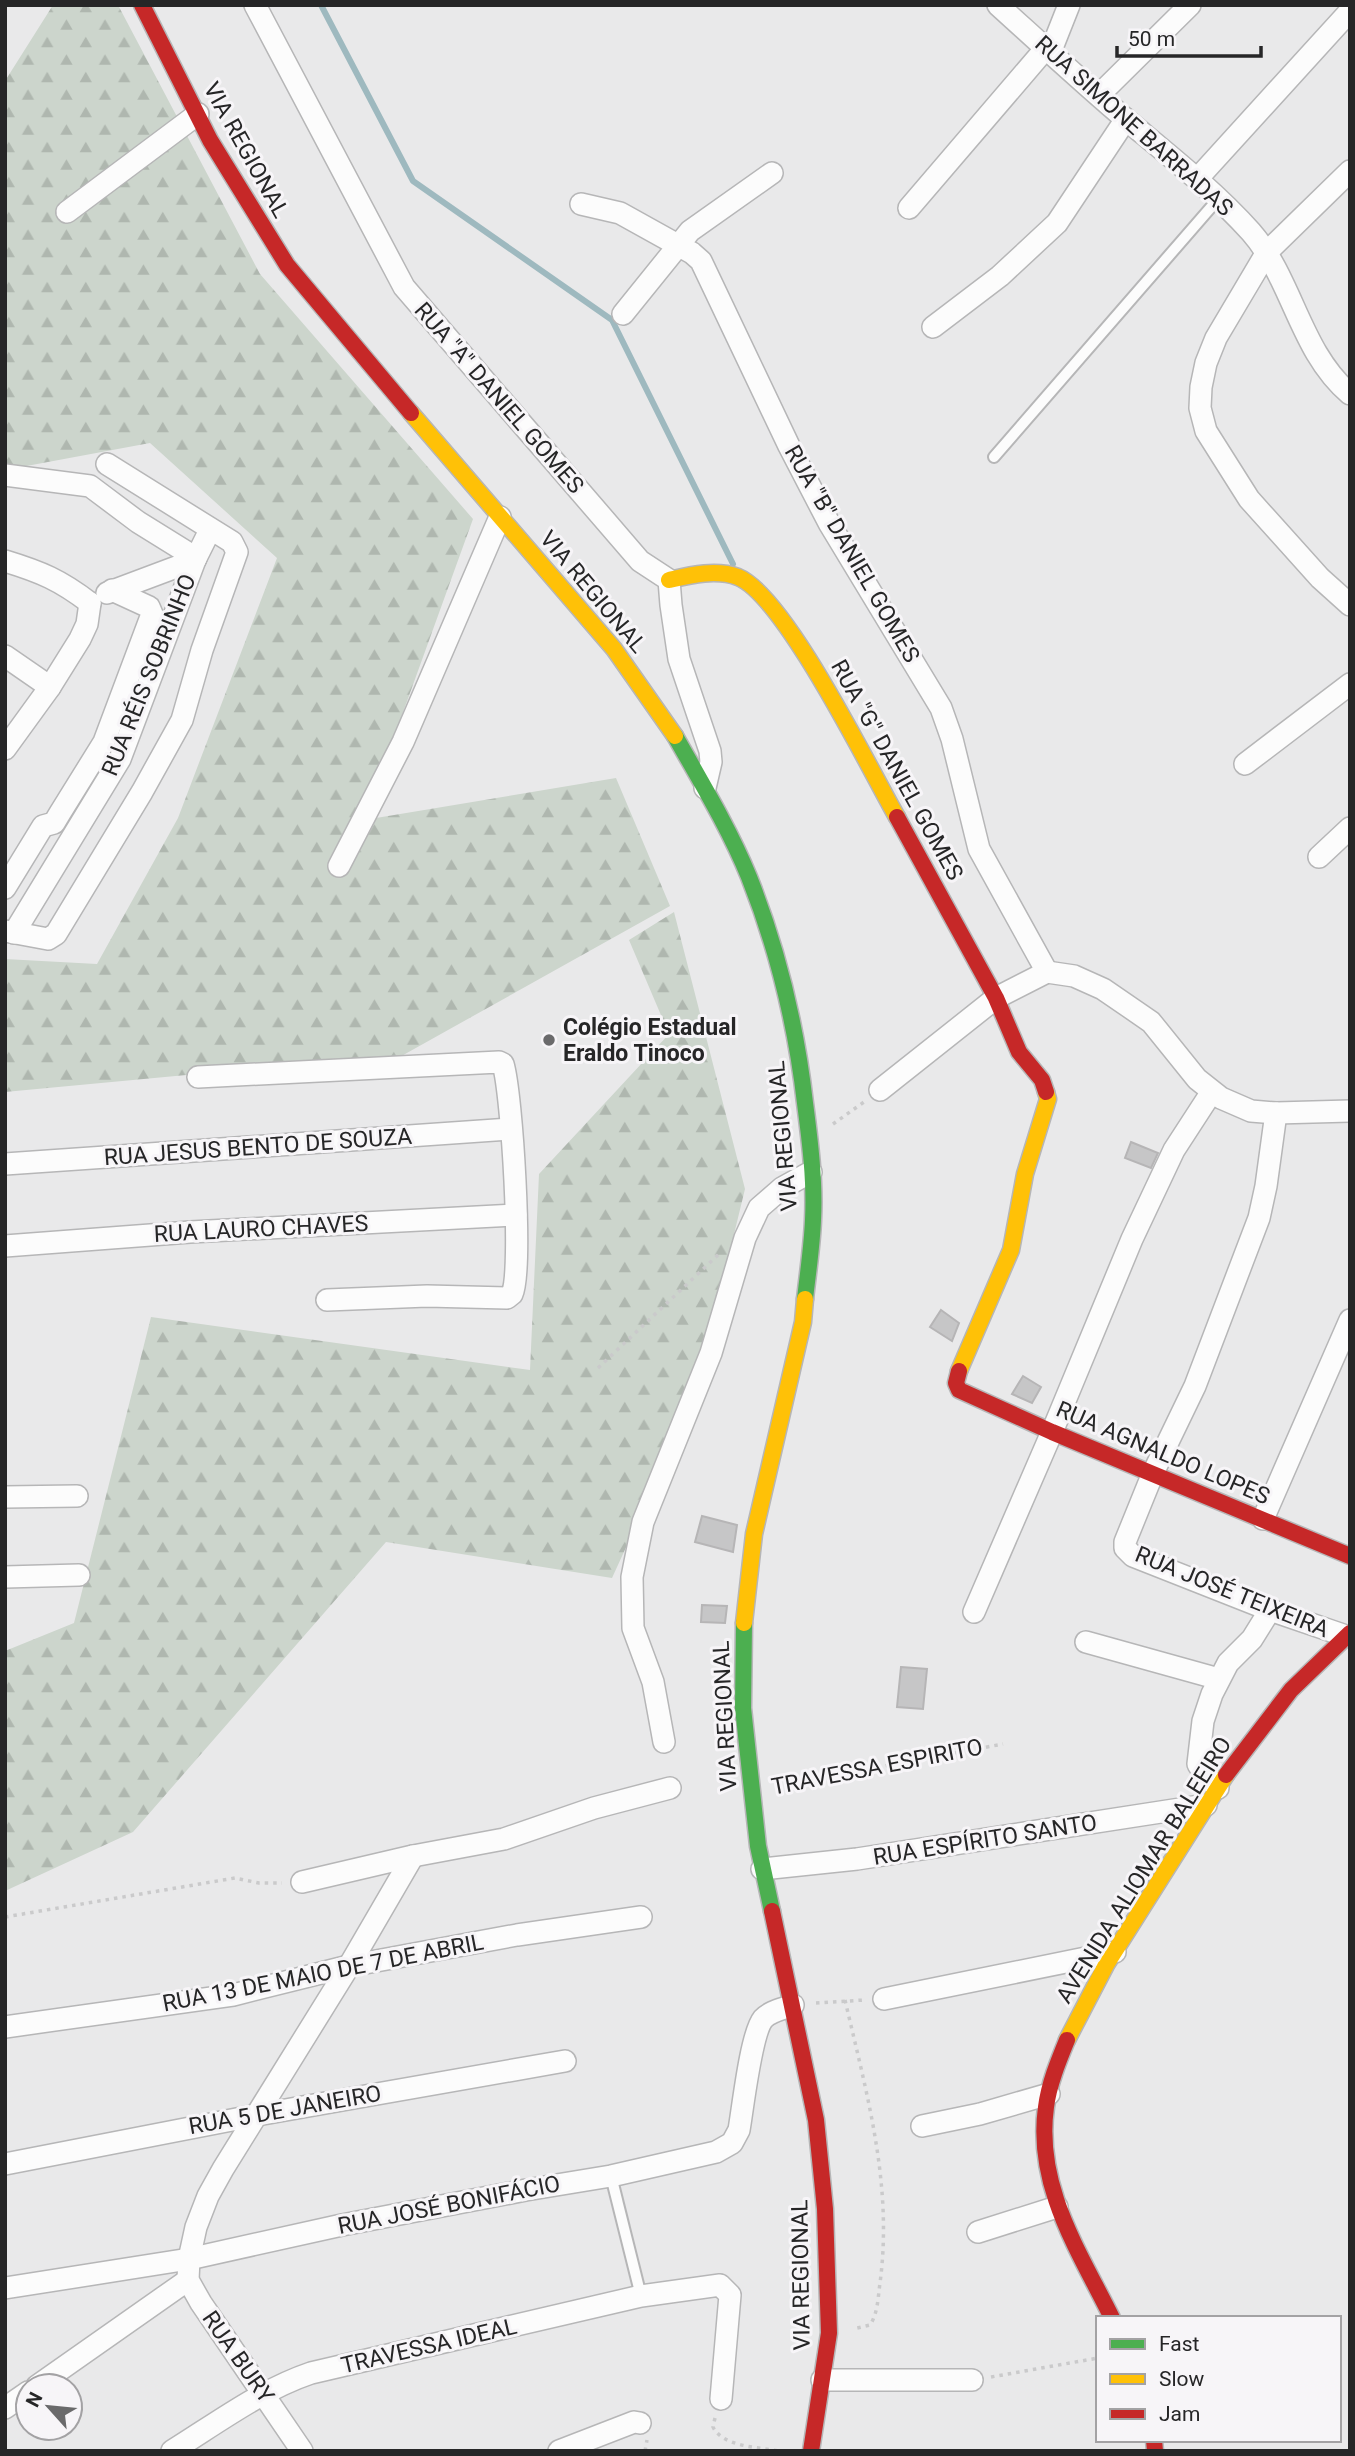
<svg xmlns="http://www.w3.org/2000/svg" width="1355" height="2456" font-family="Roboto,sans-serif">
<style>
.forest{fill:url(#forest-firs)}
.lines{fill:none;stroke-linecap:round;stroke-linejoin:round}
.stream{stroke:#9eb9bf;stroke-width:6}
.building{fill:#c6c6c7;stroke:#b6b5b6;stroke-width:2}
.lane-casing{stroke:#b6b6b7;stroke-width:14}
.street-casing{stroke:#b6b6b7;stroke-width:24}
.fast-casing{stroke:#b6b6b7;stroke-width:19}
.slow-casing{stroke:#b6b6b7;stroke-width:19}
.jam-casing{stroke:#b6b6b7;stroke-width:19}
.path{stroke:#cacacb;stroke-width:3.5;stroke-dasharray:3.5 5;stroke-linecap:butt}
.lane{stroke:#fcfcfc;stroke-width:10}
.street{stroke:#fcfcfc;stroke-width:21}
.fast{stroke:#4caf50;stroke-width:16}
.slow{stroke:#ffc107;stroke-width:16}
.jam{stroke:#c62828;stroke-width:16}
.poi-dot{fill:#6a6a6b;stroke:#f7f5f8;stroke-width:2.5}
.labels{text-anchor:middle;dominant-baseline:central;stroke-width:6;stroke-linejoin:round;paint-order:stroke}
.street-label{font-size:23px;fill:#262627;stroke:#f7f5f8}
.poi-label{font-size:23px;font-weight:bold;fill:#262627;stroke:#f7f5f8;text-anchor:start}
</style>
<defs>
<pattern id="forest-firs" width="22" height="20" patternUnits="userSpaceOnUse" patternTransform="scale(1.75)"><rect width="22" height="20" fill="#ccd5cc"/><path d="M5 1l3.5 6h-7zM16 11l3.5 6h-7z" fill="#afb7af"/></pattern>
</defs>
<rect width="100%" height="100%" fill="#e9e9ea"/>
<g class="forest">
<path d="M 53,5 L 118,5 L 260,274 L 473,519 L 364,820 L 616,778 L 670,906 L 389,1063 L 197,1074 L 5,1092 L 5,959 L 97,964 L 178,818 L 277,558 L 150,443 L 5,470 L 5,81 Z"/>
<path d="M 674,912 L 745,1189 L 694,1399 L 612,1578 L 386,1542 L 133,1832 L 5,1891 L 5,1651 L 74,1623 L 151,1317 L 530,1370 L 539,1174 L 669,1034 L 629,940 Z"/>
</g>
<g class="lines">
<path class="stream" d="M 321,5 L 413,181 L 612,320 L 733,564"/>
</g>
<g class="building">
<path d="M 1131,1142 L 1158,1153 L 1151,1168 L 1125,1158 Z"/>
<path d="M 941,1310 L 959,1323 L 952,1341 L 930,1327 Z"/>
<path d="M 1023,1376 L 1041,1387 L 1032,1403 L 1012,1394 Z"/>
<path d="M 702,1516 L 737,1525 L 733,1552 L 695,1542 Z"/>
<path d="M 702,1605 L 727,1606 L 725,1623 L 701,1622 Z"/>
<path d="M 901,1667 L 927,1669 L 923,1709 L 897,1707 Z"/>
</g>
<g class="lines">
<g class="lane-casing">
<g id="lane">
<path d="M 994,457 L 1219,198"/>
<path d="M 611,2176 L 641,2296"/>
</g>
</g>
<g class="street-casing">
<g id="street">
<path d="M 255,5 L 404,287 L 640,561 L 669,580 L 671,605 L 679,659 L 710,751 L 711,762 L 705,788"/>
<path d="M 998,5 C 1041,44 1084,84 1129,122 C 1171,157 1214,191 1251,232 C 1293,280 1300,352 1350,394"/>
<path d="M 1050,53 L 1069,5"/>
<path d="M 1099,95 L 1190,5"/>
<path d="M 1350,171 L 1267,252 L 1216,338 L 1206,363 L 1201,387 L 1200,408 L 1206,431 L 1249,499 L 1320,578 L 1350,605"/>
<path d="M 1198,178 L 1350,11"/>
<path d="M 581,204 L 620,213 L 692,253 L 701,261 L 789,446 L 829,523 L 941,708 L 952,739 L 979,849 L 1047,972"/>
<path d="M 909,208 L 1046,48"/>
<path d="M 67,212 L 198,114"/>
<path d="M 623,314 L 690,231 L 772,173"/>
<path d="M 933,327 L 1000,276 L 1057,223 L 1126,119"/>
<path d="M 5,475 L 90,486 L 138,522 L 196,558"/>
<path d="M 5,561 C 41,572 60,580 90,603"/>
<path d="M 107,593 L 195,560 L 210,530"/>
<path d="M 5,656 L 50,687"/>
<path d="M 5,749 L 50,687 L 80,639 L 87,624 L 90,603"/>
<path d="M 1245,764 L 1350,684"/>
<path d="M 1319,857 L 1350,828"/>
<path d="M 339,866 L 403,742 L 500,517"/>
<path d="M 5,888 L 43,826 L 54,823 L 60,813 L 104,742 L 152,614 L 149,607 L 112,590"/>
<path d="M 5,931 L 48,939 L 56,934 L 142,792 L 182,720 L 202,650 L 237,552 L 232,542 L 107,464"/>
<path d="M 14,933 L 120,759 L 195,560"/>
<path d="M 198,1077 L 499,1062 L 503,1064 C 512,1093 523,1271 512,1294 L 507,1298 L 427,1296 L 327,1300"/>
<path d="M 880,1090 L 996,998 L 1047,972 L 1074,976 L 1103,989 L 1151,1022 L 1197,1079 L 1221,1098 L 1251,1111 L 1276,1113 L 1350,1111"/>
<path d="M 1276,1113 L 1266,1186 L 1259,1218 L 1195,1386 L 1153,1473 L 1125,1542 L 1125,1548 L 1133,1556 L 1270,1610 L 1346,1636"/>
<path d="M 5,1164 L 510,1129"/>
<path d="M 5,1246 L 190,1232 L 516,1215"/>
<path d="M 5,1497 L 77,1496"/>
<path d="M 1263,1519 L 1350,1320"/>
<path d="M 5,1577 L 79,1575"/>
<path d="M 974,1612 L 1052,1432 L 1132,1239 L 1174,1150 L 1211,1093"/>
<path d="M 1086,1642 L 1219,1679"/>
<path d="M 664,1742 L 653,1682 L 633,1628 L 632,1577 L 643,1522 L 711,1353 L 745,1238 L 759,1208 L 782,1188 L 811,1172"/>
<path d="M 1218,1788 L 1205,1775 L 1198,1764 L 1203,1721 L 1212,1694 L 1228,1663 L 1252,1639 L 1270,1610"/>
<path d="M 762,1869 L 857,1859 L 1206,1805"/>
<path d="M 302,1882 L 413,1856 L 504,1839 L 594,1808 L 670,1788"/>
<path d="M 884,1999 L 1115,1952"/>
<path d="M 5,2027 L 233,1995 L 349,1966 L 517,1935 L 641,1917"/>
<path d="M 922,2126 L 980,2114 L 1049,2094"/>
<path d="M 5,2164 L 257,2115 L 565,2061"/>
<path d="M 978,2232 L 1057,2207"/>
<path d="M 5,2288 L 189,2259 L 342,2225 L 526,2190 L 611,2176 L 716,2152 L 732,2143 L 739,2130 C 743,2107 751,2034 763,2019 C 770,2011 783,2009 793,2005"/>
<path d="M 822,2380 L 972,2380"/>
<path d="M 37,2386 L 188,2280"/>
<path d="M 5,2408 L 28,2392"/>
<path d="M 172,2451 C 217,2423 261,2390 311,2373 L 641,2296 L 720,2285 L 730,2295 L 721,2399"/>
<path d="M 302,2451 L 201,2303 L 188,2280 L 189,2259 L 196,2227 L 208,2196 L 223,2169 L 349,1966 L 413,1856"/>
<path d="M 559,2451 L 634,2422 L 640,2423"/>
</g>
</g>
<g class="fast-casing">
<g id="fast">
<path d="M 675,736 C 701,782 729,828 749,877 C 778,950 796,1025 805,1103 C 810,1141 815,1181 813,1220 C 812,1246 808,1272 805,1299"/>
<path d="M 744,1623 L 743,1708 L 758,1846 L 772,1911"/>
</g>
</g>
<g class="slow-casing">
<g id="slow">
<path d="M 411,413 L 614,649 L 675,736"/>
<path d="M 669,580 C 691,575 716,569 738,577 C 785,596 869,768 897,817"/>
<path d="M 959,1371 L 1011,1250 L 1025,1174 L 1048,1099 L 1046,1092"/>
<path d="M 744,1623 L 754,1534 L 803,1322 L 805,1299"/>
<path d="M 1067,2040 L 1106,1965 L 1226,1775"/>
</g>
</g>
<g class="jam-casing">
<g id="jam">
<path d="M 142,5 L 210,140 L 287,265 L 411,413"/>
<path d="M 897,817 L 996,998 L 1019,1052 L 1042,1080 L 1046,1092"/>
<path d="M 959,1371 L 956,1383 L 959,1390 L 1052,1432 L 1350,1556"/>
<path d="M 1226,1775 L 1291,1690 L 1350,1633"/>
<path d="M 772,1911 L 816,2120 L 825,2209 L 829,2333 L 811,2451"/>
<path d="M 1067,2040 C 1058,2062 1049,2084 1046,2107 C 1035,2186 1079,2251 1112,2318"/>
<path d="M 1154,2440 L 1155,2451"/>
</g>
</g>
<g class="path">
<path d="M 833,1124 L 864,1102"/>
<path d="M 598,1368 L 719,1254"/>
<path d="M 777,1786 L 1003,1744"/>
<path d="M 5,1917 L 235,1878 L 259,1883 L 282,1883"/>
<path d="M 845,2000 C 867,2095 893,2185 880,2283 C 878,2297 878,2313 870,2325 L 853,2329"/>
<path d="M 816,2003 L 864,2000"/>
<path d="M 991,2377 L 1098,2358"/>
<path d="M 715,2418 L 713,2427 C 723,2447 758,2447 778,2451"/>
<path d="M 645,2451 L 647,2440"/>
</g>
<use href="#lane" class="lane"/>
<use href="#street" class="street"/>
<use href="#fast" class="fast"/>
<use href="#slow" class="slow"/>
<use href="#jam" class="jam"/>
</g>
<circle class="poi-dot" cx="549" cy="1040" r="7"/>
<g class="labels">
<g class="street-label">
<text transform="translate(1134 126) rotate(42)">RUA SIMONE BARRADAS</text>
<text transform="translate(246 150) rotate(61)">VIA REGIONAL</text>
<text transform="translate(499 398) rotate(49)">RUA "A" DANIEL GOMES</text>
<text transform="translate(852 554) rotate(60)">RUA "B" DANIEL GOMES</text>
<text transform="translate(593 592) rotate(50)">VIA REGIONAL</text>
<text transform="translate(149 675) rotate(-68)">RUA RÉIS SOBRINHO</text>
<text transform="translate(897 770) rotate(61)">RUA "G" DANIEL GOMES</text>
<text transform="translate(783 1136) rotate(-95)">VIA REGIONAL</text>
<text transform="translate(258 1147) rotate(-4)">RUA JESUS BENTO DE SOUZA</text>
<text transform="translate(261 1229) rotate(-3)">RUA LAURO CHAVES</text>
<text transform="translate(1163 1453) rotate(23)">RUA AGNALDO LOPES</text>
<text transform="translate(1232 1592) rotate(22)">RUA JOSÉ TEIXEIRA</text>
<text transform="translate(725 1716) rotate(-93)">VIA REGIONAL</text>
<text transform="translate(877 1767) rotate(-11)">TRAVESSA ESPIRITO</text>
<text transform="translate(985 1840) rotate(-9)">RUA ESPÍRITO SANTO</text>
<text transform="translate(1144 1870) rotate(-58)">AVENIDA ALIOMAR BALEEIRO</text>
<text transform="translate(323 1973) rotate(-11)">RUA 13 DE MAIO DE 7 DE ABRIL</text>
<text transform="translate(285 2110) rotate(-10)">RUA 5 DE JANEIRO</text>
<text transform="translate(449 2205) rotate(-11)">RUA JOSÉ BONIFÁCIO</text>
<text transform="translate(801 2275) rotate(-91)">VIA REGIONAL</text>
<text transform="translate(429 2346) rotate(-13)">TRAVESSA IDEAL</text>
<text transform="translate(238 2357) rotate(55)">RUA BURY</text>
</g>
<g class="poi-label">
<text x="563" y="1027">Colégio Estadual<tspan x="563" dy="26">Eraldo Tinoco</tspan></text>
</g>
</g>
<rect width="1355" height="2456" fill="none" stroke="#262627" stroke-width="14"/>
<rect x="1096" y="2316" width="245" height="126" fill="#f7f5f8" stroke="#a3a2a4" stroke-width="2"/>
<rect x="1110" y="2339" width="35" height="10" fill="#4caf50" stroke="#a3a2a4" stroke-width="2"/>
<text x="1159" y="2351" font-size="21" fill="#262627">Fast</text>
<rect x="1110" y="2374" width="35" height="10" fill="#ffc107" stroke="#a3a2a4" stroke-width="2"/>
<text x="1159" y="2386" font-size="21" fill="#262627">Slow</text>
<rect x="1110" y="2409" width="35" height="10" fill="#c62828" stroke="#a3a2a4" stroke-width="2"/>
<text x="1159" y="2421" font-size="21" fill="#262627">Jam</text>
<g transform="translate(49 2407) rotate(297)"><circle r="33" fill="#f7f5f8" stroke="#a3a2a4" stroke-width="2"/>
<path d="M0-5L12 26L0 18L-12 26Z" fill="#6a6a6b"/>
<text y="-10" font-size="19" font-weight="bold" text-anchor="middle" fill="#262627">N</text>
</g>
<path d="M1117 46v10h144v-10" fill="none" stroke="#262627" stroke-width="3.5"/>
<text x="1128" y="46" font-size="21" fill="#262627" stroke="#f7f5f8" stroke-width="5" paint-order="stroke">50 m</text>
</svg>
